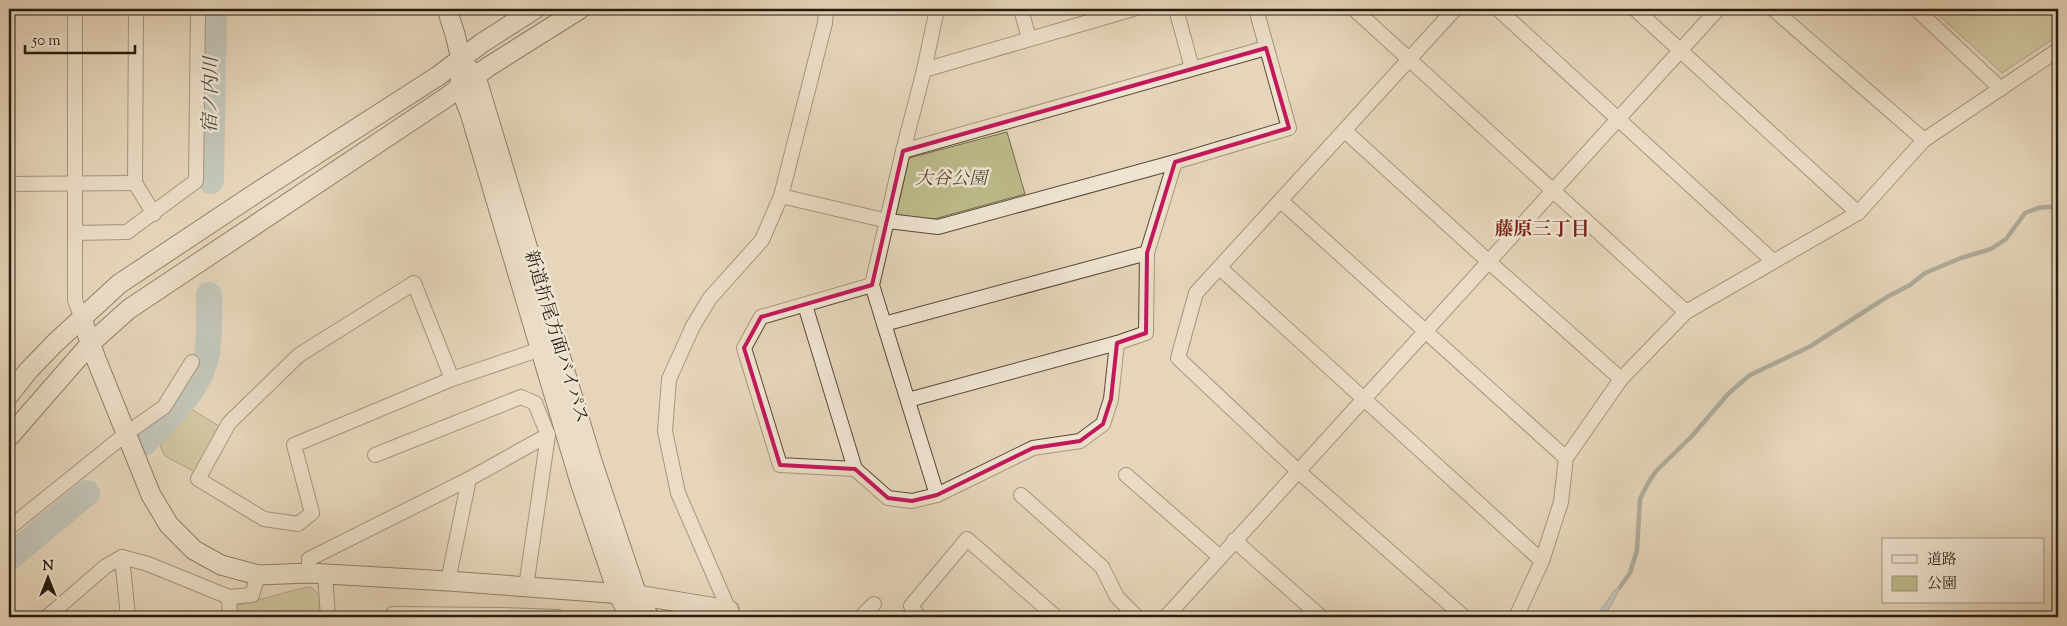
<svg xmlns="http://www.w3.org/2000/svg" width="2067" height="626" font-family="'Sorts Mill Goudy','Noto Serif JP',serif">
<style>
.green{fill:#bdbb8b;stroke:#726c4d}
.water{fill:#9bb6bb;stroke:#6c7876}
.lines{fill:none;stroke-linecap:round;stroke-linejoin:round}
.stream{stroke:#6c7876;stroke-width:4.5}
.river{stroke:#9bb6bb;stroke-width:26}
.street-casing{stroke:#564a3a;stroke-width:16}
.secondary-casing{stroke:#261c0f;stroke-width:21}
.street{stroke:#efe4d2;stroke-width:14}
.secondary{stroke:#efe4d2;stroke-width:19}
.marked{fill:none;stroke:#c2185b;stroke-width:4;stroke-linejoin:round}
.labels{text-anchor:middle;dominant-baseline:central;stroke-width:5;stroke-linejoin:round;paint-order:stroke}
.park-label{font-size:18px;font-style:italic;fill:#534c34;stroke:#efe4d2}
.street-label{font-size:18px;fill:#261c0f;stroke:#efe4d2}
.water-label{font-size:19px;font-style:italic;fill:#494a43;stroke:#efe4d2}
.neighbourhood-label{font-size:19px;font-weight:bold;fill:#7a1f14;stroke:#efe4d2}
</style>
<rect width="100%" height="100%" fill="#e6d5ba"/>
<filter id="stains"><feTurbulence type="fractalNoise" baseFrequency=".004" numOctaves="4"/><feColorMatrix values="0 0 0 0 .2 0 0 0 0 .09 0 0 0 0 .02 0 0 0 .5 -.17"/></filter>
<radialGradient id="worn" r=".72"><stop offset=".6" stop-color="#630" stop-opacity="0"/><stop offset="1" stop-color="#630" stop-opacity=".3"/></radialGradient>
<g class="green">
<path d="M 1932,9 L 2058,9 L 2058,36 L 2002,73 Z"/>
<path d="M 1007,132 L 1025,194 L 934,219 L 896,215 L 909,158 Z"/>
<path d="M 191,409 L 219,426 L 195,472 L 165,456 L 158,441 Z"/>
<path d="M 307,587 L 312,588 L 320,596 L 322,617 L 236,617 L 235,606 Z"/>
</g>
<path class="water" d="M 1623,583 L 1605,616 L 1596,617 L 1614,591 Z"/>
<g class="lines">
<path class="stream" d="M 1620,587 L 1630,573 L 1637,550 L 1640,499 L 1648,483 L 1656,471 L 1691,437 L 1729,393 L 1750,375 L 1809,347 L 1887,297 L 1910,285 L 1925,273 L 1961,258 L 1991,249 L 2006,239 L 2025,213 L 2038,208 L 2058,206"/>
<g class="river">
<path d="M 211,181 L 214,9"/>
<path d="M 144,443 C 167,419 201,389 207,353 C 210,335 209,314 209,295"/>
<path d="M 9,558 L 87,493"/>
</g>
<g class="street-casing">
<g id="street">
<path d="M 75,9 L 75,300 L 82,319"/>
<path d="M 136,9 L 135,183 L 154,214"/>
<path d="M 1021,9 L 1029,39"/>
<path d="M 1176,9 L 1192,68"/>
<path d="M 1354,9 L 1686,312"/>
<path d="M 1455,9 L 1196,293 L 1178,358 L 1298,471 L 1464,617"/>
<path d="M 1498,9 L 1773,261"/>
<path d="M 1635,9 L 1858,213"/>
<path d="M 1773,9 L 1924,140"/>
<path d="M 1916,9 L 2001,89"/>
<path d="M 924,70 L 1133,9"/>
<path d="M 1345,131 L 1488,261 L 1621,379"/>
<path d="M 903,151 L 1266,48"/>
<path d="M 9,184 L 135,183"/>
<path d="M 781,196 L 888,221 L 938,227 L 1175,162 L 1289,128 L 1256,9"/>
<path d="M 1281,201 L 1566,458"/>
<path d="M 75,233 L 127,232 L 196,181 L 198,9"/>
<path d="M 1220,268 L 1542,561"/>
<path d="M 872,285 L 761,317 L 744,348 L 780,465 L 855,469 L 888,498 L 912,501 L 937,495 L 1033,448 L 1080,441 L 1103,424 L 1111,399 L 1117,343"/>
<path d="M 805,305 L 855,469"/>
<path d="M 884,324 L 1147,253"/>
<path d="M 452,379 L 414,283 L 299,355 L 229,423 L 198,479 L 264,519 L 298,524 L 312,513 L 294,445 L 452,379 L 541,349"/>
<path d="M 908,400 L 1117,343 L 1146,333 L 1147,253 L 1175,162"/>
<path d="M 375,455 L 521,397 L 535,403 L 548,435"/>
<path d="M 1126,475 L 1220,557"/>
<path d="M 937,495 L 872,285 L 903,151 L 924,70 L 937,9"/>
<path d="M 1021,495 L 1102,567 L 1117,597 L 1137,617"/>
<path d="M 9,528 L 127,433 L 164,407 L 192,362"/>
<path d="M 1234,540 L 1321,617"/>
<path d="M 122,557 L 128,617"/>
<path d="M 309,573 L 309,559 L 469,479 L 548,435 L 526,587"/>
<path d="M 325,574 L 328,617"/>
<path d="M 448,581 L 469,479"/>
<path d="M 229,597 L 230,617"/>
<path d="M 393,614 L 501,615"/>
<path d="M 47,617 L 106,566 L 122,557 L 148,564 L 229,597 L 252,595 L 258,575"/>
<path d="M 501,617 L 501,615 L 558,617"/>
<path d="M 732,617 L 678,493 L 665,431 L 669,379 L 693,326 L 710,298 L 762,240 L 781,196 L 825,23 L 826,9"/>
<path d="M 861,617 L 874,604"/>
<path d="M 919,617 L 911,606 L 967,539 L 1056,617"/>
<path d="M 1166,617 L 1718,9"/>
<path d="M 1516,617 L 1542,561 L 1561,502 L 1566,458 L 1621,379 L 1686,312 L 1858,213 L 1924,140 L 2058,50"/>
</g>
</g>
<g class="secondary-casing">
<g id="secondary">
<path d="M 447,9 L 455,34 L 461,59 L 460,88 L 470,113 L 580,482 L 618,594 L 630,617"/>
<path d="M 468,68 L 476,77 L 592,461 L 637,595 L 649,617"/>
<path d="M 82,319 L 96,359 L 151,495 L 169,525 L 194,550 L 221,565 L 258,575 L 309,573 L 448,581 L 637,595 L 729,610"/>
<path d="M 9,395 L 28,371 L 55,343 L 119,284 L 256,193 L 438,76 L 482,43 L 535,9"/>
<path d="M 9,437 L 91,343 L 129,309 L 444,99 L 488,67 L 580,9"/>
</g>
</g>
<use href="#street" class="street"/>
<use href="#secondary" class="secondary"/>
</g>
<path d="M0 0H2067V626H0ZM 1266,48 L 1289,128 L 1175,162 L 1147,253 L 1146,333 L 1117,343 L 1111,399 L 1103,424 L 1080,441 L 1033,448 L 937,495 L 912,501 L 888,498 L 855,469 L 780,465 L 744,348 L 761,317 L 872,285 L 903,151 Z" fill="#e6d5ba" fill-opacity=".55" fill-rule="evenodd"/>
<path class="marked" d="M 1266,48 L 1289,128 L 1175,162 L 1147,253 L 1146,333 L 1117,343 L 1111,399 L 1103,424 L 1080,441 L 1033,448 L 937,495 L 912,501 L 888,498 L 855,469 L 780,465 L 744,348 L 761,317 L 872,285 L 903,151 Z"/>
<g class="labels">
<g class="park-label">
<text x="951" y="180">大谷公園</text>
</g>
<g class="street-label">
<text transform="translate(555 337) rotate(73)">新道折尾方面バイパス</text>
</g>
<g class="water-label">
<text transform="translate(212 95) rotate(-89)">宿ノ内川</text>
</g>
<g class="neighbourhood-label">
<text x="1542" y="230">藤原三丁目</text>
</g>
</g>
<rect width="2067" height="626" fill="none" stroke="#e6d5ba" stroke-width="30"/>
<rect x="10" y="10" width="2047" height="606" fill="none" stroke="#261c0f" stroke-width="2.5"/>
<rect x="15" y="15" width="2037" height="596" fill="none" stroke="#261c0f"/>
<rect x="1882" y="538" width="162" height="65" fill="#efe4d2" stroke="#9f9484"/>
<rect x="1892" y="555" width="25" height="8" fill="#efe4d2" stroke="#9f9484"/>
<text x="1927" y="564" font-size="15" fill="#261c0f">道路</text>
<rect x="1892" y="576" width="25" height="15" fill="#bdbb8b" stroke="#9f9484"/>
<text x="1927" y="588" font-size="15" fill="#261c0f">公園</text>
<g transform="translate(48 578)" stroke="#efe4d2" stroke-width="4" paint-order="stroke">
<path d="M0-4L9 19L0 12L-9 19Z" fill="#261c0f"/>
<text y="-8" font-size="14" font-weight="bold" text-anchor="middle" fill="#261c0f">N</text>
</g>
<path d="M25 45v8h110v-8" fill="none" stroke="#261c0f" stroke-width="2.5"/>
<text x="32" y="45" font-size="15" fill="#261c0f" stroke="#efe4d2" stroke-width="4" paint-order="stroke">50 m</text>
<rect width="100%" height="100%" filter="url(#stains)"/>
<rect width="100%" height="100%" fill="url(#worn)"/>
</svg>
